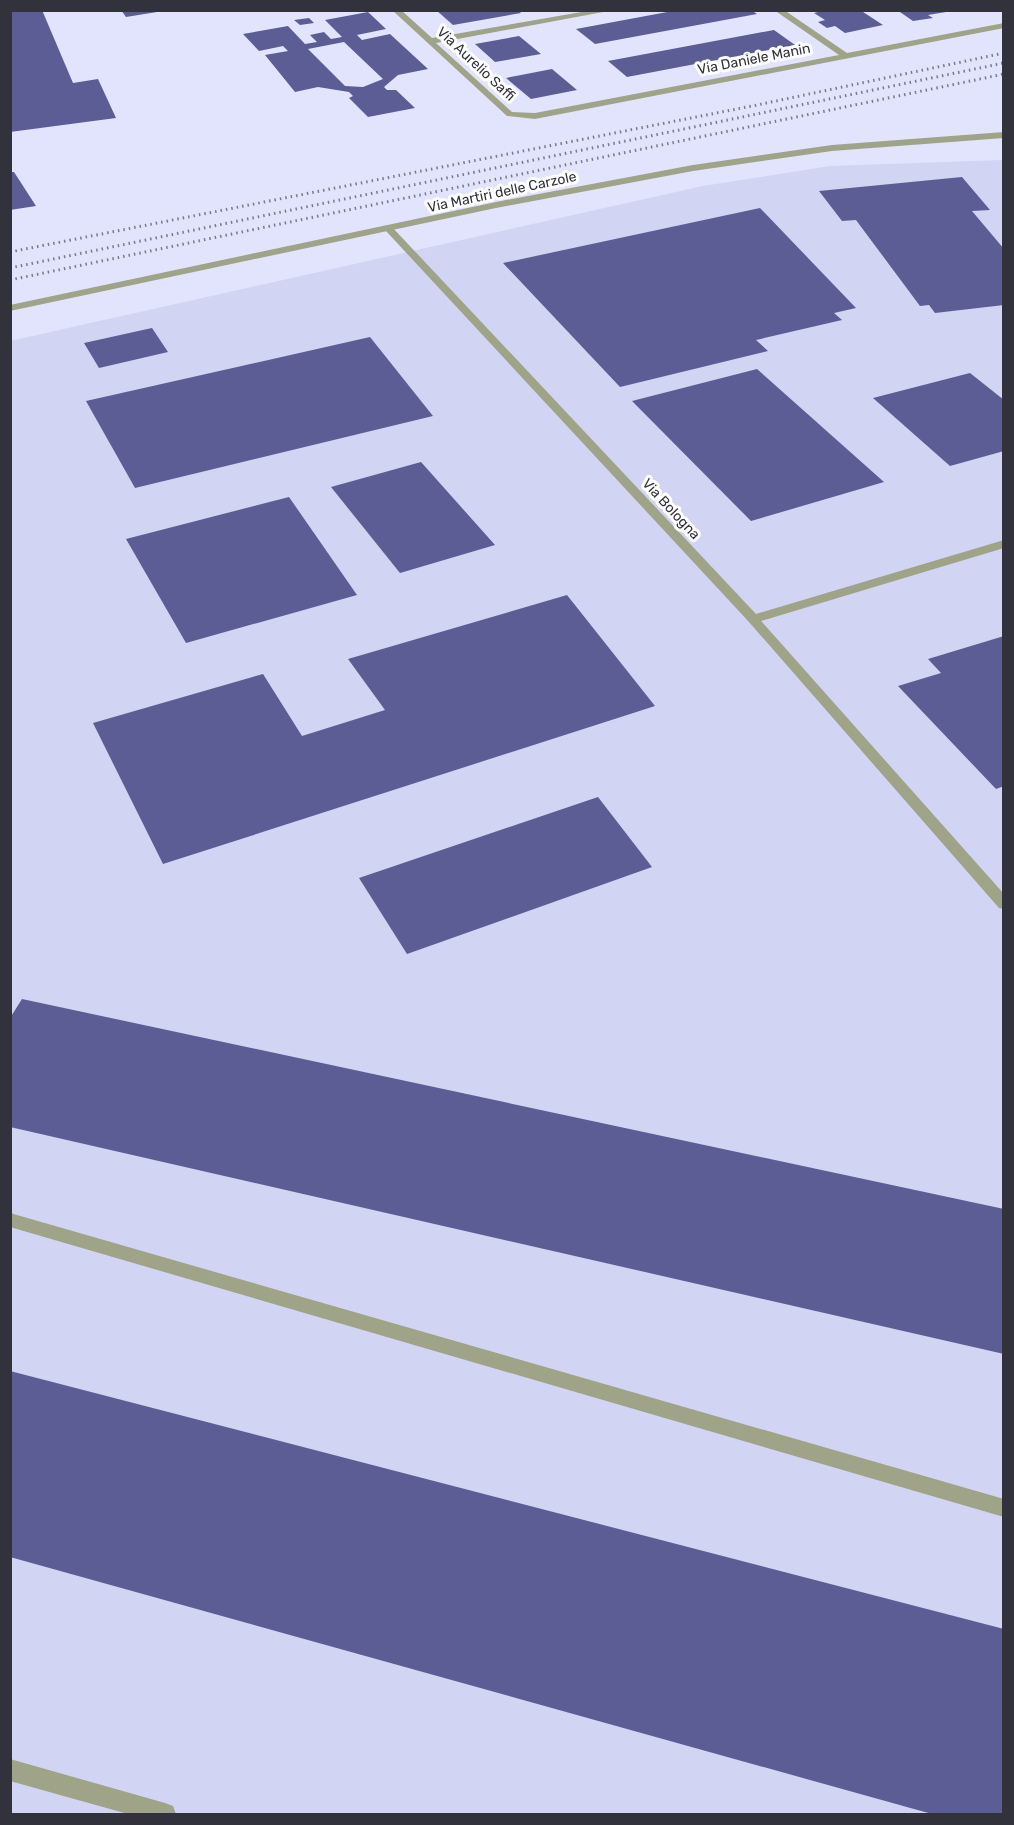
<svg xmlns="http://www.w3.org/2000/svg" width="1014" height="1825" font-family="Rubik,sans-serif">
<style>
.built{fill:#d1d4f2}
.building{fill:#5c5d95;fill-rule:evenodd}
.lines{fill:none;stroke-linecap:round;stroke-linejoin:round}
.service{fill:#9fa388;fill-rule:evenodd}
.minor{fill:#9fa388;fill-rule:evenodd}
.rail{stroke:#7a7b8b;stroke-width:3;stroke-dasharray:1.5 4;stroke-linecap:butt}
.labels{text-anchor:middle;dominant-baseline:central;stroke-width:6;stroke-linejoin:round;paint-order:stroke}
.far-street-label{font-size:14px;fill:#32323c;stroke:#fff}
</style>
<rect width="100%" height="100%" fill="#e2e4fd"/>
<path class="built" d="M 1003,160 L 1003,1814 L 11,1814 L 10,341 L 703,186 L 830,166 Z"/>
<g class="building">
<path d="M 10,10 L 42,10 L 73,83 L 98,79 L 116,118 L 10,132 Z"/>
<path d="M 121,10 L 157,10 L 157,12 L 126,17 Z"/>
<path d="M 436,10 L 518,10 L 521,13 L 453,25 Z"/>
<path d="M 678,10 L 751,10 L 757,14 L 595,44 L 576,29 Z"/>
<path d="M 826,10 L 860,10 L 883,25 L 845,33 L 835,26 L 827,28 L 818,22 L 825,20 L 814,13 Z"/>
<path d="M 897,10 L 946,10 L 946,12 L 928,15 L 933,18 L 913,21 Z"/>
<path d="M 368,12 L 386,29 L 357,35 L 362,40 L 390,34 L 428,69 L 398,75 L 384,87 L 387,90 L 396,90 L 415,108 L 368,117 L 349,98 L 353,96 L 349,92 L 318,87 L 295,92 L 265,55 L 288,51 L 283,46 L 259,51 L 243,34 L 288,26 L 305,44 L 317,42 L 310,35 L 324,32 L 331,39 L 342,37 L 325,20 ZM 344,42 L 383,79 L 363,87 L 345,86 L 308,49 Z"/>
<path d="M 309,18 L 314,23 L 300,25 L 294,20 Z"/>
<path d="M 774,30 L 795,45 L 627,77 L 608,61 Z"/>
<path d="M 519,36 L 541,54 L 495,62 L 475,44 Z"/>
<path d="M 552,69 L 577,90 L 531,99 L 506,78 Z"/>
<path d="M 10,172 L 14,172 L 36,206 L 10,210 Z"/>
<path d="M 962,177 L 990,210 L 972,211 L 1004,249 L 1004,305 L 935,313 L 929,305 L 920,306 L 856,220 L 842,221 L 819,191 Z"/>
<path d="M 760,208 L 856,308 L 834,313 L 842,320 L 756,340 L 768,351 L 620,387 L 503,263 Z"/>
<path d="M 152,328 L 168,352 L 99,368 L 84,343 Z"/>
<path d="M 370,337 L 433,416 L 135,488 L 86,401 Z"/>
<path d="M 757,369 L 884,482 L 751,521 L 632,401 Z"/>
<path d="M 970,373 L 1004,400 L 1004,451 L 950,466 L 873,398 Z"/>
<path d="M 421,462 L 495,545 L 400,573 L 331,487 Z"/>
<path d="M 289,497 L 357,595 L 186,643 L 126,539 Z"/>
<path d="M 567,595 L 655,706 L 163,864 L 93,723 L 263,674 L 302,736 L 385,710 L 348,659 Z"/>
<path d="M 1004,636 L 1004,786 L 996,789 L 898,686 L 941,673 L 928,659 Z"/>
<path d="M 598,797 L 652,867 L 407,954 L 359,878 Z"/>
<path d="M 22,999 L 1004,1209 L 1004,1354 L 10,1127 L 10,1018 Z"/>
<path d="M 10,1371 L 1004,1629 L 1004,1814 L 932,1814 L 10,1557 Z"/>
</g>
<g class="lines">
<g class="service">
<path d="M 386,227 L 392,227 L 756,614 L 1004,540 L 1004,548 L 761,621 L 1004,894 L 1004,909 L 999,908 L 749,622 L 386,231 Z"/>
<path d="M 10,1213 L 1004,1499 L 1004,1517 L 10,1227 Z"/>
</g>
<g class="minor">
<path d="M 392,10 L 401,10 L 432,38 L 593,10 L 614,10 L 436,43 L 512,112 L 535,113 L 839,55 L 774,10 L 784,10 L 847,53 L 1004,23 L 1004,28 L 535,119 L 507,116 Z"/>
<path d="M 1004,132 L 1004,138 L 832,151 L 693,171 L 496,208 L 10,311 L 10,305 L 496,202 L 693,165 L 832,145 Z"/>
<path d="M 10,1759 L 165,1803 L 173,1806 L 176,1814 L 128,1814 L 10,1781 Z"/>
</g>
<g class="rail">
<path d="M 10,252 L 757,105 L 1004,53"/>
<path d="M 10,268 L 1004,63"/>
<path d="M 10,280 L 1004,74"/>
</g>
</g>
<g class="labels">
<g class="far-street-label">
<text transform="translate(754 59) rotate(-11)">Via Daniele Manin</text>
<text transform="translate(476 64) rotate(43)">Via Aurelio Saffi</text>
<text transform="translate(502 192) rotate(-12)">Via Martiri delle Carzole</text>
<text transform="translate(671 509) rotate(47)">Via Bologna</text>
</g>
</g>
<rect width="1014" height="1825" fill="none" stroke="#32323c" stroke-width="24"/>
</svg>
